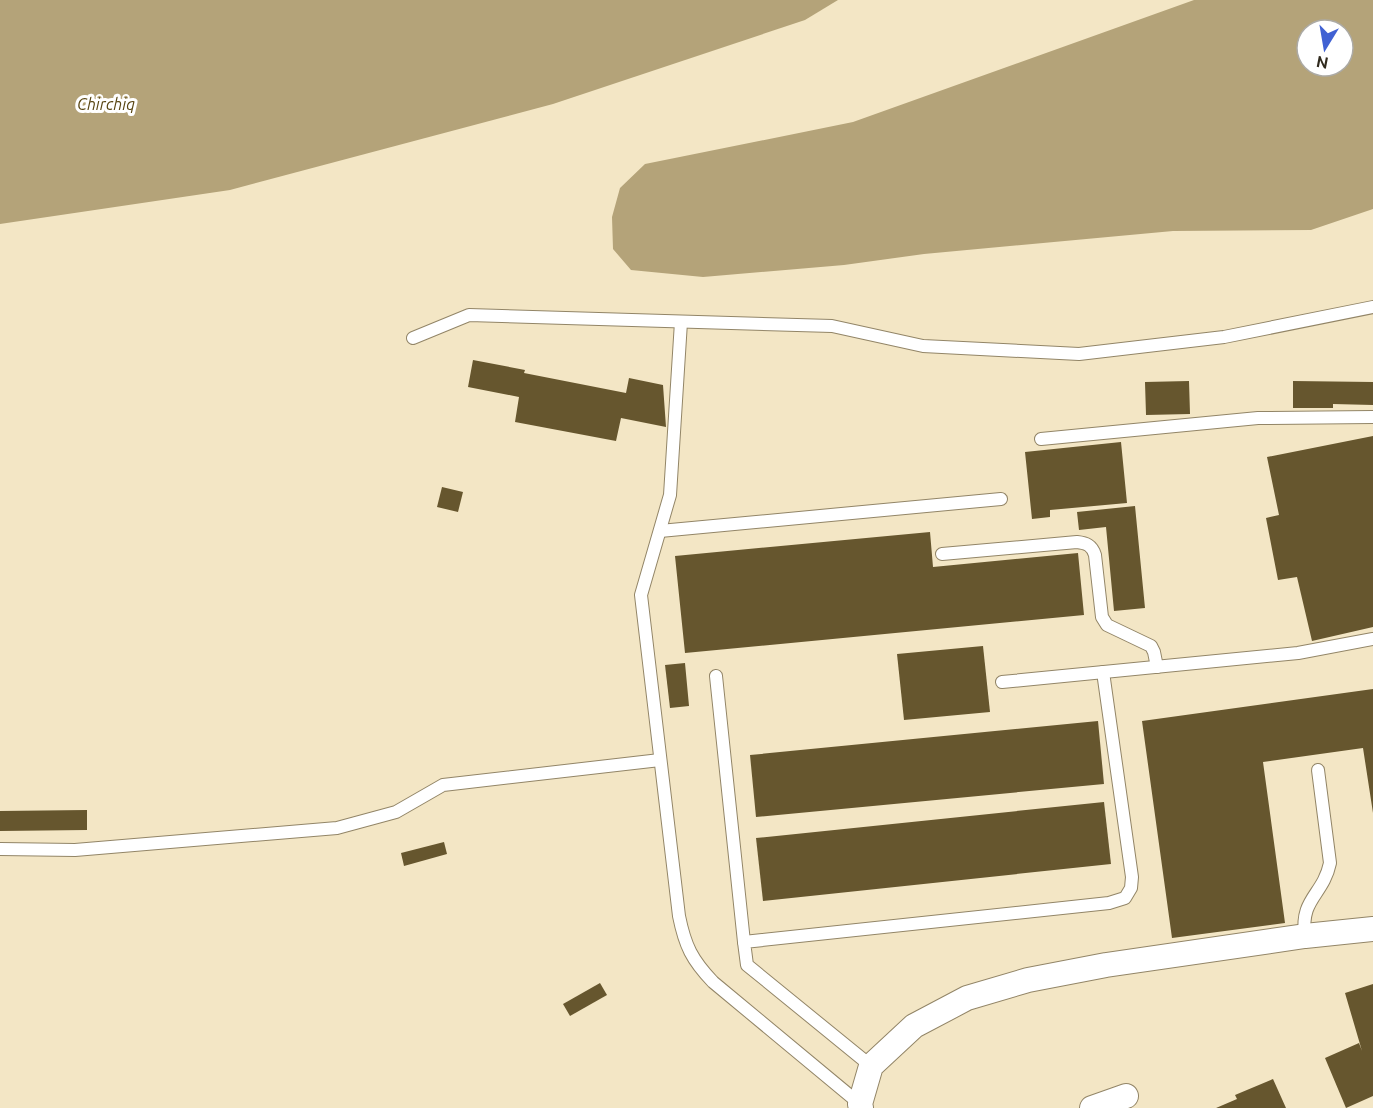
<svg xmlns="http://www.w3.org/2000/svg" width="1373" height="1108" font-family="Ubuntu,sans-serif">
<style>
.water{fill:#b4a379;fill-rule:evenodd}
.building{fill:#66562e}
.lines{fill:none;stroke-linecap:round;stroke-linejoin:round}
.lane-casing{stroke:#928567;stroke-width:14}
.street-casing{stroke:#928567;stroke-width:26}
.lane{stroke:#fff;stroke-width:12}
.street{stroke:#fff;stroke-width:24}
.labels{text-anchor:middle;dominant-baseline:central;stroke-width:6;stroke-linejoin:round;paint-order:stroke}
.water-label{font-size:16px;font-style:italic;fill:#594613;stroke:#fff}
</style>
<rect width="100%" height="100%" fill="#f3e6c5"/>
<g class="water">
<path d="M 0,0 L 838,0 L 805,20 L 553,104 L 230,190 L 0,224 Z"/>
<path d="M 1194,0 L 1373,0 L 1373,209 L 1311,230 L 1173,231 L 924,254 L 844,265 L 703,277 L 631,270 L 613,249 L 612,217 L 620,188 L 645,164 L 853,122 ZM 1307,30 L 1343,30 L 1343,66 L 1307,66 Z"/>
</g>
<g class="building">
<path d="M 473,360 L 525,370 L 524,373 L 626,393 L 629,378 L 663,385 L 666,427 L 621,418 L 616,441 L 515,422 L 519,397 L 468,387 Z"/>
<path d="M 1189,381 L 1190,414 L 1146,415 L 1145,382 Z"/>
<path d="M 1293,381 L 1373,382 L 1373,405 L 1333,404 L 1333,408 L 1293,408 Z"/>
<path d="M 1373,436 L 1373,627 L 1312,641 L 1297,577 L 1278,580 L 1266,518 L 1279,515 L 1267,457 Z"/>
<path d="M 1121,442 L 1127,503 L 1050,510 L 1050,517 L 1032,519 L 1025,452 Z"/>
<path d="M 442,487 L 463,492 L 458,512 L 437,507 Z"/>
<path d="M 1135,506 L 1145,608 L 1114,611 L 1106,527 L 1079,530 L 1077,512 Z"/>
<path d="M 930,532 L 933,567 L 1078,553 L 1084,615 L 685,653 L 675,556 Z"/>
<path d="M 983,646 L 990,712 L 904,720 L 897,654 Z"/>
<path d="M 685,663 L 689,706 L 670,708 L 665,665 Z"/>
<path d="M 1373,689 L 1373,813 L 1363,748 L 1263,762 L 1285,923 L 1172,938 L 1142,721 Z"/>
<path d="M 1098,721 L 1104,784 L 756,817 L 750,755 Z"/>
<path d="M 1104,802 L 1111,864 L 763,901 L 756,838 Z"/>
<path d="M 87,810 L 87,830 L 0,831 L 0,811 Z"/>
<path d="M 444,842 L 447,854 L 404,866 L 401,853 Z"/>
<path d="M 600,983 L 607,995 L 570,1016 L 563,1004 Z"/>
<path d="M 1373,984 L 1373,1096 L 1346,1108 L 1325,1058 L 1359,1043 L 1362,1051 L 1345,993 Z"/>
<path d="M 1273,1079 L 1286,1108 L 1216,1108 L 1237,1099 L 1235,1095 Z"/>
</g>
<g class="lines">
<g class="lane-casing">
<g id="lane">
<path d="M 681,322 L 670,495 L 641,595 L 679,916 C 685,946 692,960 713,982 L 860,1104"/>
<path d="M 413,338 L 469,315 L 832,326 L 923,346 L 1079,354 L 1224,337 L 1373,307"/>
<path d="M 1041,439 L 1258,418 L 1373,417"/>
<path d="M 660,531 L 1001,499"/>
<path d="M 942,554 L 1077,542 C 1086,543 1092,545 1095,555 L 1102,617 L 1107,625 L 1151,646 L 1154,652 L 1157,667"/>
<path d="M 716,676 L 744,942"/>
<path d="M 1002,682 L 1298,653 L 1373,639"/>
<path d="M 0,849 L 75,850 L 337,828 L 396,812 L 443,785 L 660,760"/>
<path d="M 1305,936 C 1300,898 1323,896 1330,863 L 1318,770"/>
<path d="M 871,1066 L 747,965 L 744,942 L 1109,903 L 1125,898 L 1131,888 L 1132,877 L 1103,672"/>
</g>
</g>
<g class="street-casing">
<g id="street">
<path d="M 861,1108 L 860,1104 L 871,1066 L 914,1026 L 967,998 L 1028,980 L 1106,965 L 1305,936 L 1373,929"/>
<path d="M 1092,1108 L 1126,1096"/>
</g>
</g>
<use href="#lane" class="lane"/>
<use href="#street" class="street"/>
</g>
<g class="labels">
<g class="water-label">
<text x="106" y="104">Chirchiq</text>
</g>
</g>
<g transform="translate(1325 48) rotate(191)"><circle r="28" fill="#ffffff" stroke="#acaaa5" stroke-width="1.5"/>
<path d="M0-4.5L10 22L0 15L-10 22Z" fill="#4061d3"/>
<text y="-9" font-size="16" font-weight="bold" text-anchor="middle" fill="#302a1e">N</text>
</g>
</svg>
